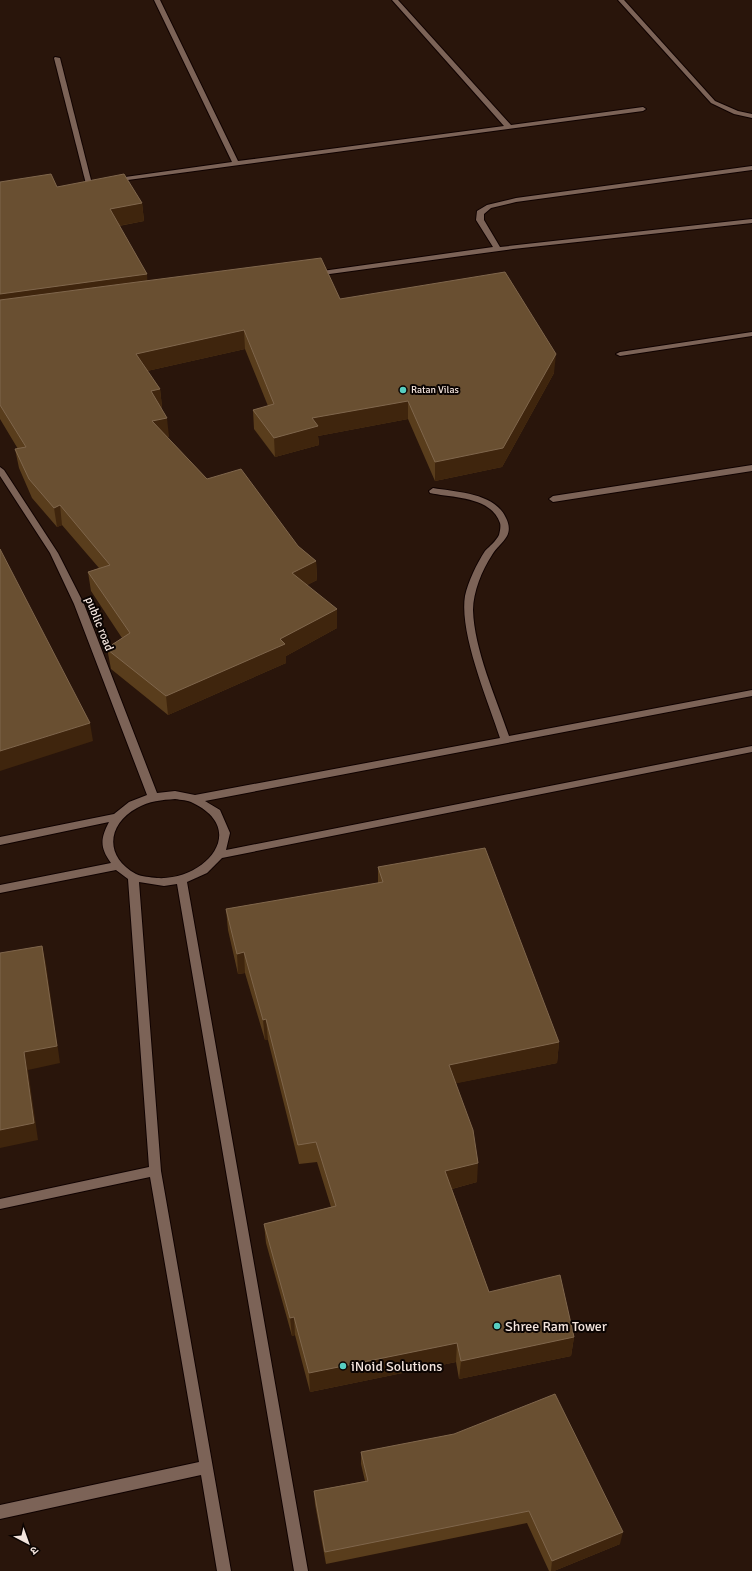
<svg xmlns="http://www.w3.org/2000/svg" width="752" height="1571" font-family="Signika,'Noto Sans Devanagari',sans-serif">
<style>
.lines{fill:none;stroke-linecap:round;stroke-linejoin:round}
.minor-casing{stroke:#100200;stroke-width:2}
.minor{fill:#7c6357;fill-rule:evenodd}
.wall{fill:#593d1c}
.shaded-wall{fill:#3f250d}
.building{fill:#694f31;stroke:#7f664c}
.poi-dot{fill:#57cec1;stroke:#0b0402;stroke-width:1.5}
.labels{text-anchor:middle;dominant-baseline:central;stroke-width:4;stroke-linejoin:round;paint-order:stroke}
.far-poi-label{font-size:10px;fill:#f3e4dd;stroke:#0b0402;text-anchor:start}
.street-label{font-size:12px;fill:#f3e4dd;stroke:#0b0402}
.near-poi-label{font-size:14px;fill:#f3e4dd;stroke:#0b0402;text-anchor:start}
</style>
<rect width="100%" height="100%" fill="#29150b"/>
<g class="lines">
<g class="minor-casing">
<g id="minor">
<path d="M 154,0 L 160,0 L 238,161 L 504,126 L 392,0 L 398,0 L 511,125 L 643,107 L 646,109 L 643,111 L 113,182 L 110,180 L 111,179 L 232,162 Z"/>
<path d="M 618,0 L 624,0 L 715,101 L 738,111 L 752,114 L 752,118 L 734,114 L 711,103 Z"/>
<path d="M 55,57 L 60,58 L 92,184 L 91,185 L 86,184 L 54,58 Z"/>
<path d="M 752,166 L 752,170 L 516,202 L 491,208 L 484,214 L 484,220 L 500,247 L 752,219 L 752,223 L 513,249 L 315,276 L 311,274 L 315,272 L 493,247 L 476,220 L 477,211 L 487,205 L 516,198 Z"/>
<path d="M 752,332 L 752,336 L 620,356 L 616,354 L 620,352 Z"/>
<path d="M 752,465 L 752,471 L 553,502 L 549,499 L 553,496 Z"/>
<path d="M 0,467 L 4,470 L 58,553 L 84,604 L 157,793 L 175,791 L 195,795 L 500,738 C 488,701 459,633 465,596 C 468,582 477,563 485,551 C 490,546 496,541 499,535 C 500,531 501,526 500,523 C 491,496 452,498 430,493 L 429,491 L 433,488 C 457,492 495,493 506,518 C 509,524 510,530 507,536 C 503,543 496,548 492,555 C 482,570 473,592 473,610 C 474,649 496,698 509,736 L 752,690 L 752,696 L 205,801 L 220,810 L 230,833 L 226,850 L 752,746 L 752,752 L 222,858 L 207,873 L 187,882 L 308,1571 L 294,1571 L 177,884 L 164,886 L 139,882 L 161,1171 L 231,1571 L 217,1571 L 201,1475 L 0,1519 L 0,1505 L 199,1462 L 150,1177 L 0,1209 L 0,1199 L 149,1167 L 128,879 L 116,870 L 0,893 L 0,885 L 111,863 C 100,848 100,839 109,822 L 0,845 L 0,837 L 114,814 L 129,802 L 147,795 L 74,604 L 50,553 L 0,476 ZM 175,799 C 181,800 188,800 193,803 C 249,830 205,881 157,878 C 150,877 142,877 136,874 C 104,857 107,824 137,808 C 149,801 162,800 175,799 Z"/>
</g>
</g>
<use href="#minor" class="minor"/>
</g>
<g class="wall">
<path d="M 0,182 L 57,187 L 142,203 L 144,221 L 119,226 L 147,274 L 147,281 L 340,299 L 554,373 L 502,467 L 435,481 L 408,419 L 318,436 L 319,445 L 275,457 L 254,429 L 253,410 L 268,406 L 245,349 L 147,371 L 160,389 L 162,407 L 161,408 L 169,437 L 167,437 L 207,479 L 298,546 L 316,561 L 317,580 L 307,585 L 337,628 L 286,656 L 286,663 L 168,715 L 111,669 L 107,648 L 122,638 L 91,591 L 88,572 L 99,568 L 62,525 L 57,527 L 32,498 L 19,468 L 15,449 L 18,449 L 0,419 Z"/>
<path d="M 378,867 L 559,1042 L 557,1063 L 456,1083 L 477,1182 L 452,1189 L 489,1292 L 574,1337 L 571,1356 L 459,1379 L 456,1362 L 310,1392 L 295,1335 L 292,1336 L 266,1243 L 264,1224 L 331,1207 L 317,1162 L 299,1164 L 268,1040 L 265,1040 L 245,973 L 238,974 L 228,930 L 226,909 L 378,883 Z"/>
<path d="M 454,1434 L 620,1544 L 554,1571 L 549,1571 L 527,1523 L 326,1564 L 315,1504 L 314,1491 L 365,1481 L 361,1464 L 361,1452 Z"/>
</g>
<g class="shaded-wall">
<path d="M 142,203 L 144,221 L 112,227 L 110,209 Z"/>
<path d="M 147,274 L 148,292 L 0,312 L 0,294 Z"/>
<path d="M 244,330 L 245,349 L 138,373 L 136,354 Z"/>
<path d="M 556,354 L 554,373 L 502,467 L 435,481 L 435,462 Z"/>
<path d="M 160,389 L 162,407 L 153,410 L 151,391 Z"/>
<path d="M 408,401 L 408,419 L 318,436 L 319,445 L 275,457 L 274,438 L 312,418 Z"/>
<path d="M 167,418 L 169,437 L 154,440 L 152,421 Z"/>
<path d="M 60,505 L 62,525 L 57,527 L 54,508 Z"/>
<path d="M 316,561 L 317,580 L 293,592 L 292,573 Z"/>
<path d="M 337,609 L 337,628 L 286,656 L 286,663 L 168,715 L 166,696 L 280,639 Z"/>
<path d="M 90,723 L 93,741 L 0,771 L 0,751 Z"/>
<path d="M 42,946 L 46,964 L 60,1063 L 28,1070 L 38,1140 L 0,1148 L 0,1130 L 24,1052 Z"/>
<path d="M 244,952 L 245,973 L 238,974 L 237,954 Z"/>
<path d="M 266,1019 L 268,1040 L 265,1040 L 263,1020 Z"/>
<path d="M 559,1042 L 557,1063 L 448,1085 L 449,1065 Z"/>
<path d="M 478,1163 L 477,1182 L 444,1191 L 445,1171 Z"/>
<path d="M 294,1317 L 295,1335 L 292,1336 L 290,1318 Z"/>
<path d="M 574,1337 L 571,1356 L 459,1379 L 461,1361 Z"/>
<path d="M 457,1343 L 456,1362 L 310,1392 L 309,1373 Z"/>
<path d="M 623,1532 L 620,1544 L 554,1571 L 551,1571 L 552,1561 Z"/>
</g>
<g class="building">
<path d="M 51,174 L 57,187 L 124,174 L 142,203 L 110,209 L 147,274 L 0,294 L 0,182 Z"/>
<path d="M 321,258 L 340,299 L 505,272 L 556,354 L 503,448 L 435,462 L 408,401 L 312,418 L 318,426 L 274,438 L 253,410 L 274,404 L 244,330 L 136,354 L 160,389 L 151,391 L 167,418 L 152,421 L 207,479 L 241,469 L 298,546 L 316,561 L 292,573 L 337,609 L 280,639 L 285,644 L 166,696 L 108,650 L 107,648 L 130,633 L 88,572 L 110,565 L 60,505 L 54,508 L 29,479 L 15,449 L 26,447 L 0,405 L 0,300 Z"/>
<path d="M 0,549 L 90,723 L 0,751 Z"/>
<path d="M 485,848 L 559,1042 L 449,1065 L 473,1130 L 478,1163 L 445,1171 L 489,1292 L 560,1275 L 574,1337 L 461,1361 L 457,1343 L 309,1373 L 294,1317 L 290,1318 L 264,1224 L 336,1206 L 316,1142 L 298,1145 L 266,1019 L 263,1020 L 244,952 L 237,954 L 226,909 L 383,882 L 378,867 Z"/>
<path d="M 42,946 L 57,1046 L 24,1052 L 34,1123 L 0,1130 L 0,953 Z"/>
<path d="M 555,1394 L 623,1532 L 552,1561 L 529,1511 L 325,1552 L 314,1491 L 368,1481 L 361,1452 L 454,1434 Z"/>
</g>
<g class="poi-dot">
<circle cx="403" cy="390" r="4"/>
<circle cx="497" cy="1326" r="4"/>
<circle cx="343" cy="1366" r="4"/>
</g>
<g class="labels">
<g class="far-poi-label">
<text x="411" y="390">Ratan Vilas</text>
</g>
<g class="street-label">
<text transform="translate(99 624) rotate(68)">public road</text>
</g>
<g class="near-poi-label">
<text x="505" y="1326">Shree Ram Tower</text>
<text x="351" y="1366">iNoid Solutions</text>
</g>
</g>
<g transform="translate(28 1543) rotate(139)" stroke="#0b0402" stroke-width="3" paint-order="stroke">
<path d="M0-3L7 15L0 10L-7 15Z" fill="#f3e4dd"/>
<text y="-6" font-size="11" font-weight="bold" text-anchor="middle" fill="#f3e4dd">उ</text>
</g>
</svg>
